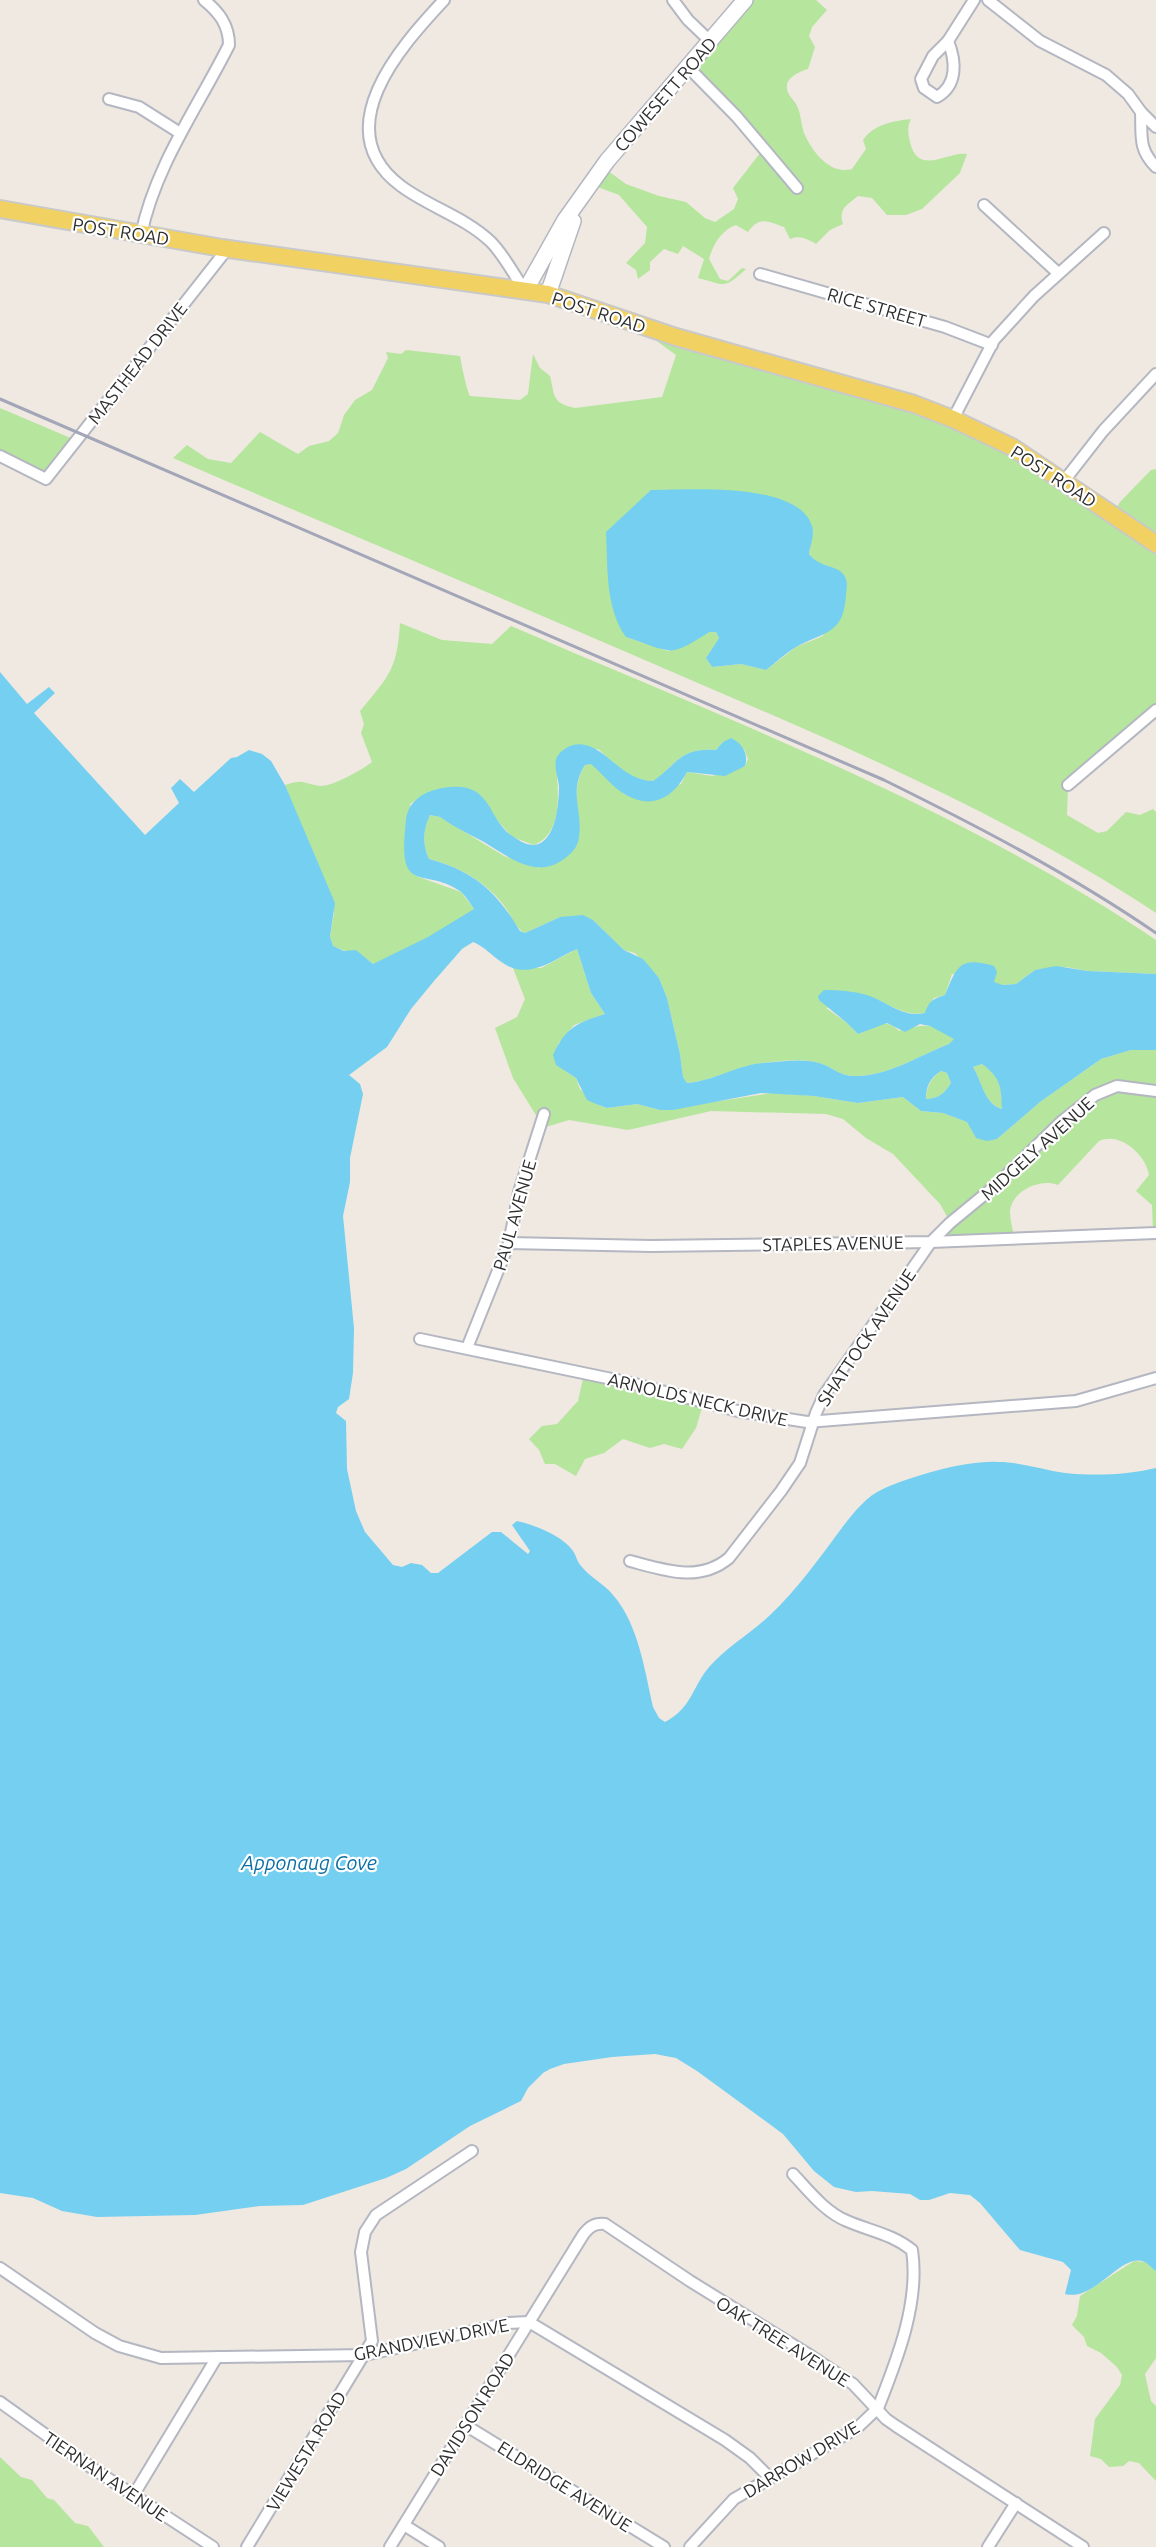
<svg xmlns="http://www.w3.org/2000/svg" width="1156" height="2547" font-family="Ubuntu,sans-serif">
<style>
.green{fill:#b6e59e;fill-rule:evenodd}
.water{fill:#75cff0;fill-rule:evenodd}
.lines{fill:none;stroke-linecap:round;stroke-linejoin:round}
.street-casing{stroke:#b4b7c1;stroke-width:14}
.secondary-casing{stroke:#b4b7c1;stroke-width:18}
.primary-casing{stroke:#c9c9c9;stroke-width:20}
.street{stroke:#fff;stroke-width:10}
.secondary{stroke:#fff;stroke-width:15}
.primary{stroke:#f2d163;stroke-width:16}
.rail{stroke:#a3a6b8;stroke-width:3}
.labels{text-anchor:middle;dominant-baseline:central;stroke-width:4.5;stroke-linejoin:round;paint-order:stroke}
.street-label{font-size:18px;fill:#2e2e2e;stroke:#fff}
.water-label{font-size:20px;font-style:italic;fill:#0d6fa3;stroke:#fff}
</style>
<rect width="100%" height="100%" fill="#efe9e1"/>
<g class="green">
<path d="M 747,0 L 816,0 L 827,10 L 812,27 L 809,36 L 815,47 L 808,69 C 801,71 787,77 787,86 C 786,95 794,99 797,106 C 801,114 801,124 804,133 C 812,151 829,175 852,169 L 866,149 L 863,140 C 874,124 894,121 911,119 C 907,126 908,134 910,142 C 918,177 948,151 967,154 L 960,173 L 922,209 L 906,215 L 887,215 L 872,198 L 858,196 C 847,205 838,209 843,224 L 830,230 L 816,244 C 807,239 800,235 790,239 L 784,227 C 767,221 759,216 748,232 L 736,225 C 722,230 713,244 709,259 L 720,279 L 728,281 L 742,268 L 746,269 C 723,290 726,285 698,278 L 704,259 L 683,246 L 678,254 L 664,249 L 650,262 L 650,270 L 638,279 L 636,270 L 626,263 L 645,243 L 647,227 L 619,195 L 595,186 L 604,168 L 626,184 L 659,196 L 686,202 L 705,218 L 715,222 L 734,209 L 738,199 L 733,188 L 764,148 L 691,68 Z"/>
<path d="M 633,324 L 950,421 L 1113,514 L 1120,502 L 1151,470 L 1156,469 L 1156,711 L 1068,787 L 1067,815 L 1098,833 L 1107,831 L 1126,812 L 1140,815 L 1153,809 L 1156,812 L 1156,913 C 1009,816 845,746 684,677 C 514,603 344,532 173,458 L 187,445 L 208,459 L 231,463 L 260,432 L 298,454 L 309,446 L 329,441 L 338,433 L 344,415 L 355,400 L 372,390 L 388,358 L 386,352 L 401,354 L 406,350 L 460,356 C 461,363 467,391 470,396 L 520,400 L 528,394 L 533,354 L 540,368 L 550,376 C 555,395 551,403 575,408 L 662,397 L 676,355 ZM 813,529 L 809,554 L 817,563 L 836,569 L 823,636 L 796,647 L 766,670 L 741,664 L 712,667 L 706,658 L 719,638 L 716,632 L 710,632 L 668,651 L 626,637 Z"/>
<path d="M 0,408 L 73,439 L 46,480 L 0,461 Z"/>
<path d="M 400,623 L 442,640 L 492,644 L 511,626 C 727,719 961,808 1156,940 L 1156,974 L 1088,971 L 1066,967 L 1035,970 L 1016,984 L 1003,985 L 952,974 L 945,995 L 934,998 L 925,1013 C 903,1017 887,1002 866,995 L 826,1008 L 847,1023 L 858,1034 C 875,1029 883,1015 899,1031 C 920,1024 937,1022 955,1039 L 949,1044 C 918,1056 887,1077 853,1076 C 840,1076 831,1066 819,1063 C 802,1058 780,1061 763,1063 C 737,1066 713,1081 687,1083 L 683,1077 L 680,1054 L 667,998 L 659,978 L 635,953 L 624,950 L 593,920 L 560,917 L 525,933 C 516,929 511,915 505,907 C 486,881 459,867 429,859 C 422,844 423,830 430,815 L 440,817 L 504,856 L 539,868 L 579,822 C 576,801 574,784 585,765 L 591,763 L 624,794 L 637,799 L 681,784 L 687,772 L 712,776 L 745,766 L 748,759 L 744,749 L 723,742 L 716,750 C 679,748 679,763 653,781 C 630,781 615,764 598,749 L 556,760 C 557,787 566,832 534,845 L 512,837 L 495,818 L 430,791 L 410,804 L 416,876 L 461,892 L 474,909 C 462,922 391,959 373,964 C 362,953 347,953 333,946 L 330,936 L 334,913 L 285,785 C 305,778 303,784 321,786 C 333,786 362,770 372,762 L 361,733 L 364,724 L 360,711 C 389,676 397,670 400,623 Z"/>
<path d="M 577,949 L 591,993 L 605,1014 L 574,1025 L 558,1044 L 565,1071 L 576,1078 L 580,1089 L 596,1104 L 607,1108 L 637,1104 L 660,1110 L 772,1093 L 814,1096 L 858,1103 L 903,1097 L 921,1111 L 943,1113 L 967,1122 L 976,1137 L 997,1139 L 1040,1102 L 1101,1059 L 1131,1050 L 1156,1050 L 1156,1233 L 1153,1232 L 1152,1205 L 1136,1191 L 1149,1175 C 1146,1155 1120,1131 1099,1141 L 1058,1185 C 1040,1178 1012,1191 1010,1211 C 1010,1220 1013,1231 1015,1239 L 935,1241 L 949,1220 L 940,1204 L 893,1154 L 866,1138 L 843,1119 L 826,1114 L 711,1111 L 628,1130 L 569,1120 L 546,1127 L 542,1125 L 513,1078 L 495,1028 L 517,1017 L 525,999 L 513,968 L 541,968 Z"/>
<path d="M 982,1064 C 1002,1078 1000,1086 1003,1109 C 984,1105 982,1081 973,1067 Z"/>
<path d="M 941,1071 L 947,1073 L 951,1083 C 944,1094 939,1098 926,1099 C 927,1086 930,1079 941,1071 Z"/>
<path d="M 584,1374 L 703,1404 L 696,1428 L 682,1449 L 664,1444 L 650,1448 L 623,1439 L 604,1453 L 585,1459 L 576,1476 L 555,1464 L 545,1464 L 539,1450 L 529,1439 L 542,1426 L 557,1424 L 578,1401 Z"/>
<path d="M 1134,2261 L 1146,2262 L 1156,2271 L 1156,2358 L 1145,2374 L 1151,2401 L 1156,2406 L 1156,2481 L 1139,2463 L 1129,2461 L 1123,2466 L 1109,2467 L 1101,2459 L 1090,2456 L 1095,2419 L 1120,2385 L 1122,2375 L 1117,2367 L 1101,2353 L 1087,2346 L 1084,2337 L 1072,2325 L 1077,2316 L 1080,2296 Z"/>
<path d="M 0,2457 L 21,2477 L 32,2480 L 47,2498 L 54,2500 L 75,2523 L 88,2526 L 104,2547 L 0,2547 Z"/>
</g>
<g class="water">
<path d="M 651,490 C 688,490 798,481 812,526 C 815,534 810,546 809,554 C 821,569 836,564 844,575 C 848,581 847,587 846,594 C 844,634 826,631 796,647 C 786,653 776,662 766,670 L 741,664 L 712,667 L 706,658 L 719,638 L 716,632 L 710,632 C 698,638 680,653 667,650 C 653,648 640,641 626,637 C 605,608 608,567 606,532 Z"/>
<path d="M 0,672 L 27,704 L 49,687 L 55,693 L 34,713 L 145,835 L 179,803 L 171,788 L 180,779 L 194,792 L 231,758 L 237,757 L 249,750 L 262,754 L 271,761 L 285,785 L 335,903 L 330,936 L 333,946 L 344,951 L 356,950 L 373,964 L 428,937 L 474,909 C 470,903 465,895 460,891 C 425,867 399,895 405,831 C 406,818 406,808 417,799 C 426,791 438,788 450,787 C 495,783 486,823 517,839 C 521,842 528,845 534,845 C 556,843 559,803 559,786 C 558,778 554,767 556,759 C 559,752 566,747 573,745 C 602,738 619,781 653,781 C 679,763 679,748 716,750 L 723,742 L 731,738 C 742,743 749,754 745,766 L 725,776 L 687,772 C 674,797 653,810 626,795 C 613,788 602,773 591,764 L 585,765 C 568,792 583,809 579,837 C 578,847 572,853 564,859 C 536,880 509,857 484,842 C 469,834 454,827 440,817 L 430,815 C 423,830 422,844 429,859 C 474,871 497,892 520,931 L 525,933 L 560,917 L 583,915 L 593,920 L 624,950 L 643,959 L 659,978 L 667,998 L 680,1054 L 683,1077 L 687,1083 C 714,1081 737,1065 763,1063 C 780,1062 802,1058 819,1063 C 831,1066 840,1076 853,1076 C 887,1077 918,1056 949,1044 L 954,1039 L 930,1026 L 920,1024 L 905,1032 L 887,1023 L 858,1034 L 847,1023 L 819,1000 L 818,996 L 824,990 C 838,990 853,991 867,995 C 888,1002 902,1018 925,1013 C 929,1001 933,999 945,995 C 957,967 959,956 994,966 L 997,972 L 994,982 L 1003,985 L 1016,984 L 1035,970 L 1056,966 L 1088,971 L 1156,974 L 1156,1050 L 1131,1050 L 1101,1059 L 1040,1102 L 997,1139 L 987,1141 L 976,1138 L 967,1122 L 943,1113 L 921,1111 L 903,1097 L 858,1103 L 814,1096 L 761,1093 L 673,1110 L 660,1110 L 637,1104 L 607,1108 L 596,1104 L 587,1100 L 576,1078 L 556,1065 L 553,1055 C 566,1027 577,1023 605,1014 L 591,993 L 577,949 C 554,959 529,981 503,963 C 493,957 484,946 473,942 L 462,949 L 434,981 L 411,1009 L 387,1047 L 349,1075 L 360,1084 L 363,1094 L 350,1158 L 350,1182 L 343,1216 L 354,1328 L 353,1373 L 349,1399 L 338,1407 L 336,1413 L 346,1421 L 347,1469 L 356,1511 L 365,1532 L 393,1565 L 402,1567 L 411,1563 L 422,1565 L 431,1573 L 438,1573 L 492,1532 L 501,1532 L 528,1554 L 530,1551 L 512,1525 L 517,1521 C 535,1525 563,1536 573,1551 C 577,1557 577,1562 582,1567 C 591,1578 604,1584 613,1595 C 638,1623 645,1671 653,1707 L 659,1718 L 665,1722 C 693,1707 691,1688 710,1666 C 727,1647 750,1634 769,1616 C 797,1590 821,1556 844,1525 C 855,1511 867,1496 883,1489 C 912,1476 967,1460 998,1462 C 1021,1462 1043,1470 1065,1473 C 1095,1476 1127,1475 1156,1468 L 1156,2271 C 1152,2269 1149,2264 1145,2262 C 1121,2251 1096,2302 1065,2294 L 1071,2270 L 1063,2262 L 1020,2250 L 980,2203 L 970,2195 L 950,2193 L 929,2200 L 920,2200 L 910,2194 L 872,2191 L 856,2192 L 834,2187 L 814,2171 L 783,2134 L 697,2071 L 676,2058 L 655,2054 L 612,2057 L 564,2064 L 550,2069 L 543,2073 L 528,2088 L 521,2101 L 470,2126 L 406,2169 L 386,2178 L 303,2205 L 260,2206 L 195,2215 L 97,2217 L 62,2211 L 33,2198 L 0,2193 ZM 982,1064 C 1001,1078 1001,1087 1002,1109 C 984,1104 982,1081 973,1067 ZM 941,1071 L 947,1073 L 951,1083 C 944,1094 939,1098 926,1099 C 926,1086 930,1078 941,1071 Z"/>
</g>
<g class="lines">
<g class="street-casing">
<g id="street">
<path d="M 444,0 C 400,47 326,130 401,186 C 429,207 465,217 491,242 C 504,255 514,275 525,291"/>
<path d="M 673,0 L 688,20 L 710,41"/>
<path d="M 988,0 L 1040,41 L 1106,75 L 1128,94 L 1141,112"/>
<path d="M 948,41 C 956,61 958,85 937,97 L 924,88 L 921,79 L 933,56 Z"/>
<path d="M 948,41 L 974,0"/>
<path d="M 688,67 L 737,117 L 797,188"/>
<path d="M 109,99 L 139,107 L 180,133"/>
<path d="M 1156,127 L 1141,112 C 1142,136 1138,149 1156,167"/>
<path d="M 984,205 L 1058,273"/>
<path d="M 141,235 C 155,166 198,107 229,45 C 229,25 219,12 204,0"/>
<path d="M 760,274 L 945,327 L 992,345"/>
<path d="M 953,419 L 994,340 L 1034,296 L 1104,233"/>
<path d="M 0,456 L 46,479 L 228,248"/>
<path d="M 1064,481 L 1103,431 L 1156,374"/>
<path d="M 1068,785 L 1156,710"/>
<path d="M 509,1243 L 651,1246 L 931,1242 L 1156,1233"/>
<path d="M 420,1339 L 631,1383 L 738,1411 L 807,1422 L 1076,1401 L 1156,1378"/>
<path d="M 467,1348 L 509,1243 L 519,1192 L 544,1114"/>
<path d="M 630,1561 C 664,1570 699,1583 729,1558 L 781,1491 L 800,1463 L 816,1413 L 824,1395 L 931,1242 L 950,1223 L 995,1186 L 1061,1122 L 1095,1095 L 1117,1086 L 1156,1091"/>
<path d="M 0,2268 L 95,2333 L 119,2346 L 161,2358 L 365,2355 L 508,2323 L 529,2322 L 725,2440 L 750,2458 L 770,2478"/>
<path d="M 0,2402 L 92,2468 L 213,2547"/>
<path d="M 465,2425 L 664,2547"/>
<path d="M 133,2496 L 217,2357"/>
<path d="M 404,2525 L 439,2547"/>
<path d="M 247,2547 L 372,2341 L 361,2252 L 365,2232 L 376,2215 L 472,2151"/>
<path d="M 390,2547 L 583,2235 C 589,2227 594,2223 605,2224 L 690,2281 L 811,2356 L 853,2384 L 886,2419 L 896,2426 L 1083,2547"/>
<path d="M 690,2547 L 734,2499 L 857,2428 L 878,2408 C 897,2360 920,2302 912,2250 C 892,2234 870,2231 847,2221 C 825,2212 809,2191 793,2174"/>
<path d="M 988,2547 L 1016,2503"/>
</g>
</g>
<g class="secondary-casing">
<g id="secondary">
<path d="M 525,291 L 565,220 L 607,161 L 745,0"/>
<path d="M 548,294 L 573,221"/>
</g>
</g>
<g class="primary-casing">
<path id="primary" d="M 0,209 L 222,248 L 548,294 L 676,337 L 914,404 L 953,419 L 1012,447 L 1156,544"/>
</g>
<use href="#street" class="street"/>
<use href="#secondary" class="secondary"/>
<use href="#primary" class="primary"/>
<path class="rail" d="M 0,399 L 884,780 C 977,826 1070,874 1156,933"/>
</g>
<g class="labels">
<g class="street-label">
<text transform="translate(665 94) rotate(-49)">COWESETT ROAD</text>
<text transform="translate(121 231) rotate(9)">POST ROAD</text>
<text transform="translate(877 307) rotate(16)">RICE STREET</text>
<text transform="translate(599 312) rotate(18)">POST ROAD</text>
<text transform="translate(137 363) rotate(-52)">MASTHEAD DRIVE</text>
<text transform="translate(1054 476) rotate(33)">POST ROAD</text>
<text transform="translate(1037 1148) rotate(-42)">MIDGELY AVENUE</text>
<text transform="translate(514 1215) rotate(-74)">PAUL AVENUE</text>
<text transform="translate(833 1243) rotate(-1)">STAPLES AVENUE</text>
<text transform="translate(866 1337) rotate(-56)">SHATTOCK AVENUE</text>
<text transform="translate(698 1399) rotate(13)">ARNOLDS NECK DRIVE</text>
<text transform="translate(431 2339) rotate(-11)">GRANDVIEW DRIVE</text>
<text transform="translate(783 2341) rotate(32)">OAK TREE AVENUE</text>
<text transform="translate(472 2414) rotate(-58)">DAVIDSON ROAD</text>
<text transform="translate(306 2451) rotate(-59)">VIEWESTA ROAD</text>
<text transform="translate(801 2459) rotate(-31)">DARROW DRIVE</text>
<text transform="translate(106 2476) rotate(34)">TIERNAN AVENUE</text>
<text transform="translate(565 2486) rotate(32)">ELDRIDGE AVENUE</text>
</g>
<g class="water-label">
<text x="309" y="1862">Apponaug Cove</text>
</g>
</g>
</svg>
